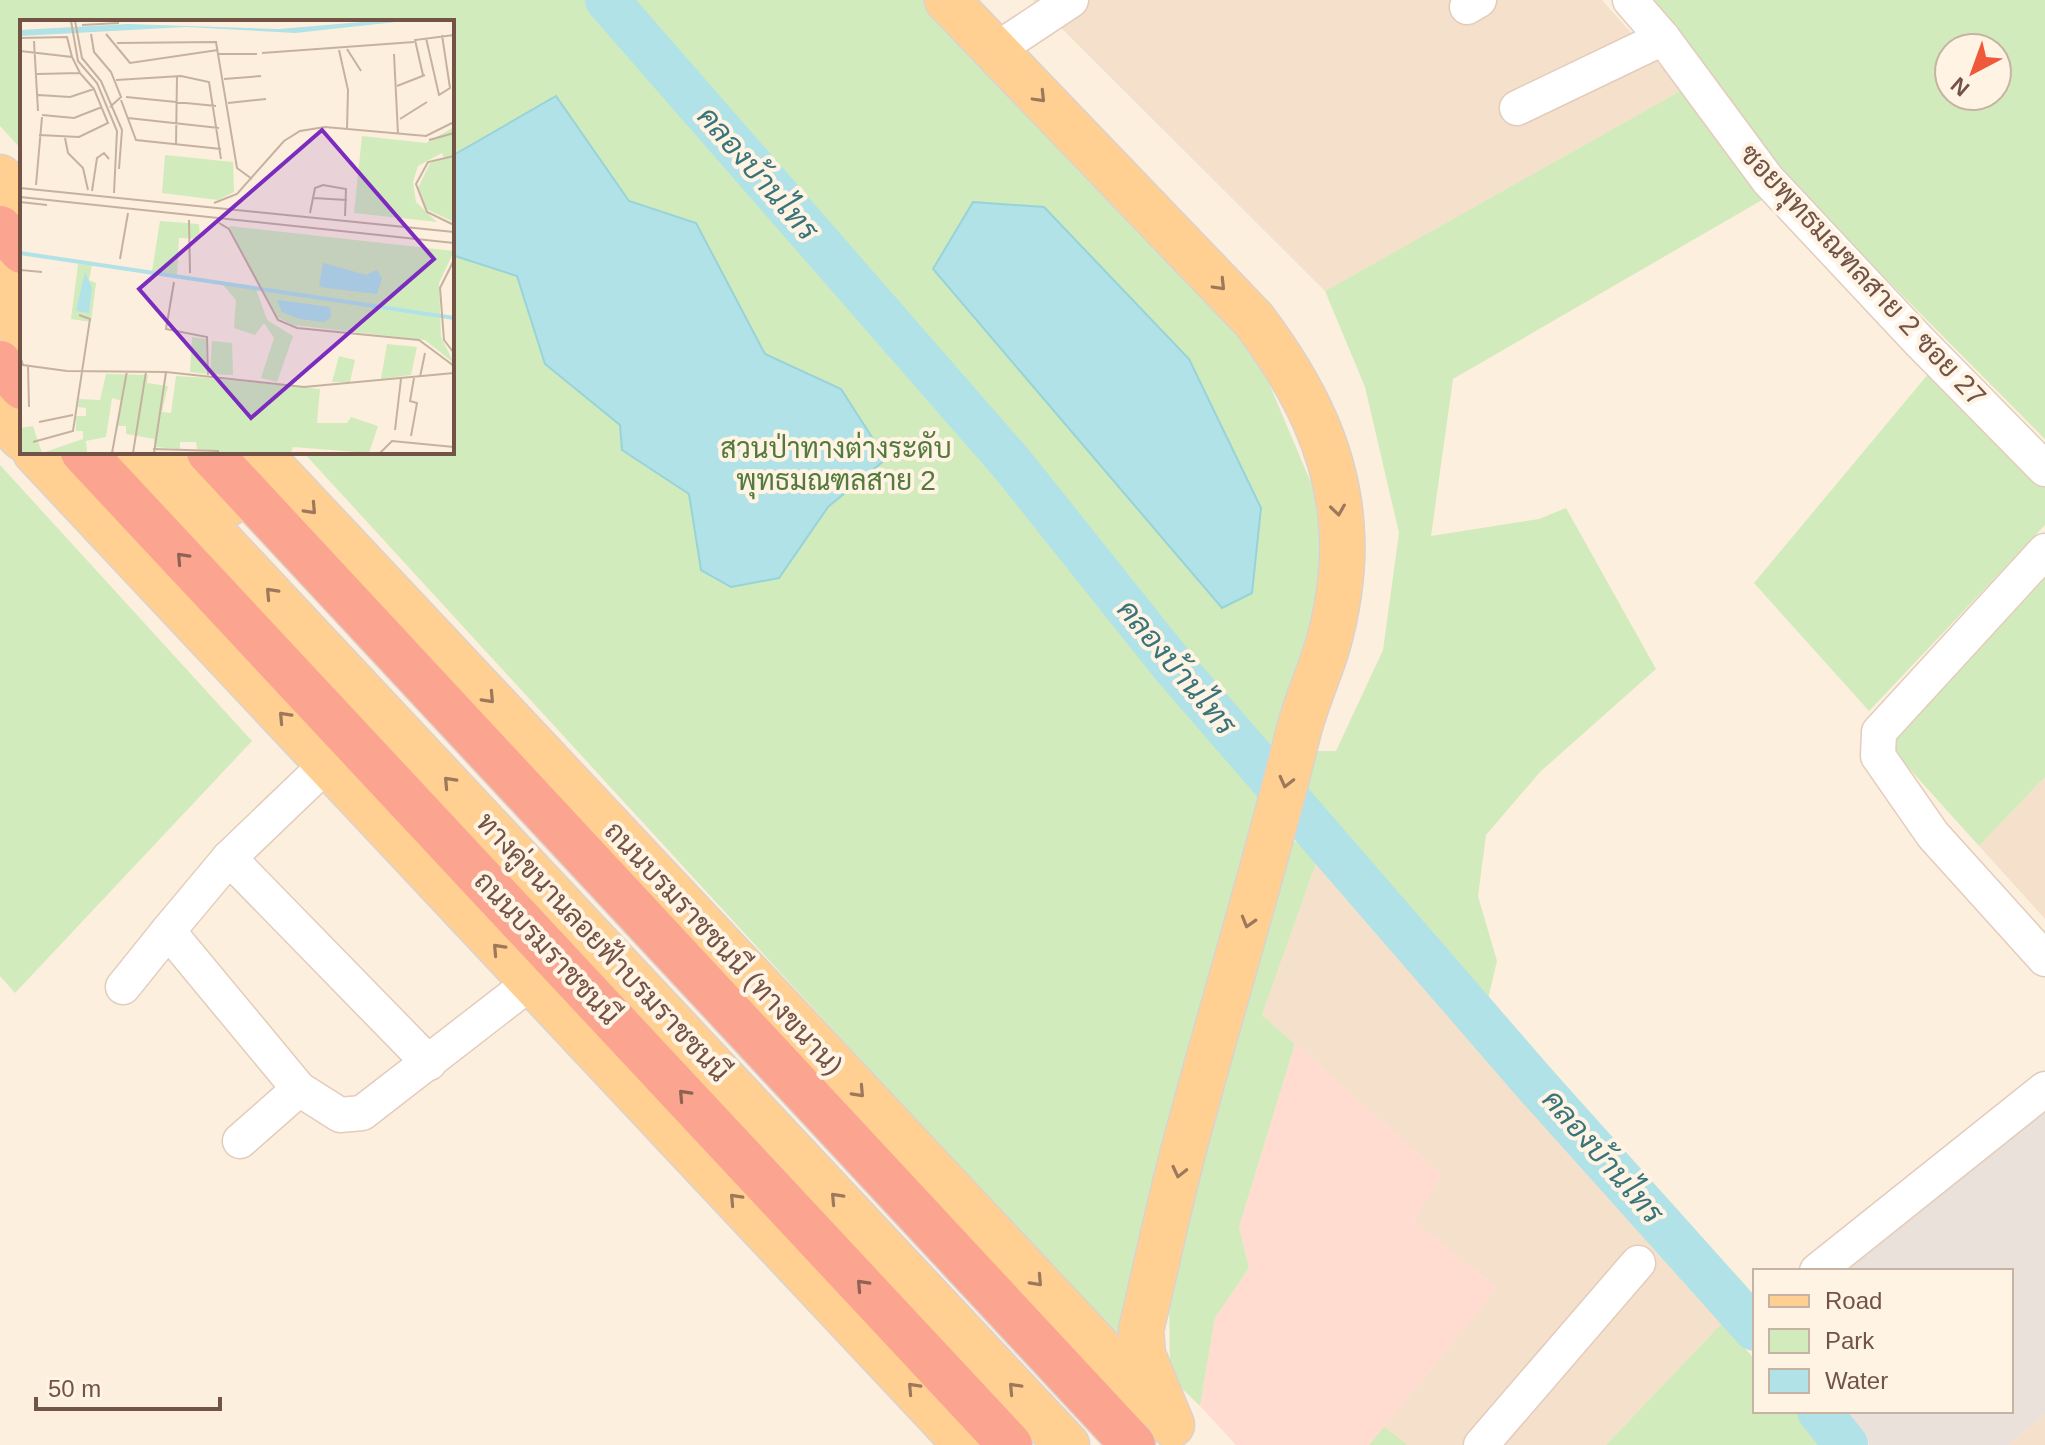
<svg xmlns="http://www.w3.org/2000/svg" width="2045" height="1445" font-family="Arial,Sarabun,sans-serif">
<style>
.residential{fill:#f5e0cb}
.commercial{fill:#ffdbd0}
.industrial{fill:#eae1da}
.green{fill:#d2ebbc;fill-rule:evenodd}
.water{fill:#b1e2e7;stroke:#97d3d9;stroke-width:2}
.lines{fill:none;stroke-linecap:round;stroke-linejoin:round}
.river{stroke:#b1e2e7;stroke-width:44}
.minor-casing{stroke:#e3ccbc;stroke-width:37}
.major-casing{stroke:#dbd2cf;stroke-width:47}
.highway-casing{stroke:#dbd2cf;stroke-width:47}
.minor{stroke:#fff;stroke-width:34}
.major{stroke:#ffd092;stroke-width:44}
.highway{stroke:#fba590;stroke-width:44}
.oneway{stroke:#9d785c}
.oneway2{stroke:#8e6354}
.labels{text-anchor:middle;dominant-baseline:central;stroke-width:8;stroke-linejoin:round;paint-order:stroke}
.street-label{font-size:28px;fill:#735345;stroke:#fff3e4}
.park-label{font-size:28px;fill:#537a3c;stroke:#fff3e4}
.water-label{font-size:30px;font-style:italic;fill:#39747b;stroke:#fff3e4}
.inset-river{fill:none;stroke:#b1e2e7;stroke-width:4}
.inset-road{fill:none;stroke:#c6b1a0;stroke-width:2}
.view{fill:#7b2cbf;fill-opacity:0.15;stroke:#7b2cbf;stroke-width:4}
.inset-edge{fill:none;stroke:#735345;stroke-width:4}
</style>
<rect width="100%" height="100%" fill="#fdefdd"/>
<g class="residential">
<path d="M 1033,0 L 1602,0 L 1682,90 L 1325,291 Z"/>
<path d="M 2045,777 L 2045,919 L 1979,846 Z"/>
<path d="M 1320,852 L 1723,1322 L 1606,1445 L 1369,1445 L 1497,1288 L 1414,1221 L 1441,1174 L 1262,1015 Z"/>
<path d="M 2045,1414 L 2045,1445 L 2009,1445 Z"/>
</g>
<path class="commercial" d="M 1295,1044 L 1442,1175 L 1414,1221 L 1497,1288 L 1369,1445 L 1236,1445 L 1200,1406 L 1215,1318 L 1249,1268 L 1239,1227 Z"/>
<path class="industrial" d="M 2045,1071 L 2045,1414 L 2009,1445 L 1869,1445 L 1843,1411 L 2011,1411 L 2011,1271 L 1797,1271 Z"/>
<g class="green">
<path d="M 0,0 L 925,0 L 1118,203 L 1260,362 L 1328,523 L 1313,651 L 1123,1346 L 303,452 L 452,452 L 452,22 L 22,22 L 22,150 L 0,126 Z"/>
<path d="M 1639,0 L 2045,0 L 2045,439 L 1780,172 ZM 1949,48 L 1997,48 L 1997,96 L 1949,96 Z"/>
<path d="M 1682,90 L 1762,200 L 1453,379 L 1431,536 L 1539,519 L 1566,508 L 1656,669 L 1540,772 L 1486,835 L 1478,896 L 1497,961 L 1487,1003 L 1299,791 L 1309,751 L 1336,751 L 1383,650 L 1399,533 L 1365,387 L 1325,291 Z"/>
<path d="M 1929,373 L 2045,486 L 2045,525 L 1869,711 L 1754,583 Z"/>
<path d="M 0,465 L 252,741 L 15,993 L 0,976 Z"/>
<path d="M 2045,566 L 2045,777 L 1979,846 L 1897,755 L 1893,732 Z"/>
<path d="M 1286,838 L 1320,852 L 1262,1015 L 1295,1044 L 1239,1227 L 1249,1268 L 1215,1318 L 1200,1406 L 1170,1377 L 1169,1282 Z"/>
<path d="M 1723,1322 L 1755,1360 L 1755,1411 L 1798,1411 L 1826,1445 L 1606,1445 Z"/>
<path d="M 1384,1427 L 1407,1445 L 1369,1445 Z"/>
</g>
<g class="water">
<path d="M 556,96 L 629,201 L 696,223 L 765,354 L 841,389 L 886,459 L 828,507 L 779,578 L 731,587 L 701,570 L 689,494 L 622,450 L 620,425 L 545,364 L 517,276 L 452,255 L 452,156 Z"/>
<path d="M 973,202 L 1044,207 L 1189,359 L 1261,508 L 1252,593 L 1222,608 L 933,269 Z"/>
</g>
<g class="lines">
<g class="river">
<path d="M 607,0 L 1012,464 L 1174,667 L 1538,1087 L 1755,1329"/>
<path d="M 1819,1411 L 1846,1445"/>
</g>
<g class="minor-casing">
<g id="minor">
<path d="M 1630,0 L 1663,38 L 1768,180 L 1919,341 L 2045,469"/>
<path d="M 1467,7 L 1479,0"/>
<path d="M 996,50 L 1071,0"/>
<path d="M 1517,108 L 1663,38"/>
<path d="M 2045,551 L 1879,732 L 1878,756 L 1933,835 L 2045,959"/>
<path d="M 328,763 L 229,858 L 168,931 L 299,1089 L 340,1115 L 362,1113 L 530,983"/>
<path d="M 229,858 L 429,1063"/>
<path d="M 123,987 L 168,931"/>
<path d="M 240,1141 L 299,1089"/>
<path d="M 1817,1271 L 2045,1089"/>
<path d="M 1481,1445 L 1638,1263"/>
</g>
</g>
<g class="major-casing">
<g id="major">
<path d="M 947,0 L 1254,320 C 1302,384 1339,453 1342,535 C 1344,571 1337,614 1327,648 C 1318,677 1305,705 1298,734 C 1266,863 1227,990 1192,1119 C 1172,1189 1158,1260 1141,1330 L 1143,1355 L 1172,1425"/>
<path d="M 0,177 L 22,201"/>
<path d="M 0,259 L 22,282"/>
<path d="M 0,307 L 22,330"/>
<path d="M 0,415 L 22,438"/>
<path d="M 35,452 L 966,1445"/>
<path d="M 137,452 L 1067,1445"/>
<path d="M 182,452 L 230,503"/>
<path d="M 258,452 L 1153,1405"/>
</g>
</g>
<g class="highway-casing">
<g id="highway">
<path d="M 0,228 L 22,251"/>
<path d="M 0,363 L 22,387"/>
<path d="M 83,452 L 1010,1445"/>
<path d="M 209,452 L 1133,1445"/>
</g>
</g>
<use href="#minor" class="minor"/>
<use href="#major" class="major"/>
<use href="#highway" class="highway"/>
</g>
<defs><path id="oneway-chevron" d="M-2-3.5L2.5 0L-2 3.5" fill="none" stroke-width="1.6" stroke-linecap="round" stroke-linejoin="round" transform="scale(2)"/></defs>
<g class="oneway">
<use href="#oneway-chevron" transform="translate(1040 97) rotate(46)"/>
<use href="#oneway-chevron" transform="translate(1220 285) rotate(46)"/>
<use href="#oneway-chevron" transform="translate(311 509) rotate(47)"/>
<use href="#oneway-chevron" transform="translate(1338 510) rotate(82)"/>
<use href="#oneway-chevron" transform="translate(271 593) rotate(-133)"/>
<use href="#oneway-chevron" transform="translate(489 698) rotate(47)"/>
<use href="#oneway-chevron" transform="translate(284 717) rotate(-133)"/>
<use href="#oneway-chevron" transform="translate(449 782) rotate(-133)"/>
<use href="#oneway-chevron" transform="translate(1286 782) rotate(104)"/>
<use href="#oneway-chevron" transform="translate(1248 922) rotate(106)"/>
<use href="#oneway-chevron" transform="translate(498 949) rotate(-133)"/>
<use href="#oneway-chevron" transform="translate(859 1092) rotate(47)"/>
<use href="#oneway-chevron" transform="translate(1179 1172) rotate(103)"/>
<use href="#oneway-chevron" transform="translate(836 1198) rotate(-133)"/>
<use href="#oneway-chevron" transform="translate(735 1199) rotate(-133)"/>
<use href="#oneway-chevron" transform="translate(1037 1281) rotate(47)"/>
<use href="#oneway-chevron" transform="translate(913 1388) rotate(-133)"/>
<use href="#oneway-chevron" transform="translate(1014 1388) rotate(-133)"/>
</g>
<g class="oneway2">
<use href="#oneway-chevron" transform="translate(182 558) rotate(-133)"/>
<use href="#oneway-chevron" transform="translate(684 1095) rotate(-133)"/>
<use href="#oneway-chevron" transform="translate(862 1285) rotate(-133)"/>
</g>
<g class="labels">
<g class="street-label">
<text transform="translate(1863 275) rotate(47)">ซอยพุทธมณฑลสาย 2 ซอย 27</text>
<text transform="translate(603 947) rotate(47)">ทางคู่ขนานลอยฟ้าบรมราชชนนี</text>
<text transform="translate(547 948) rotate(47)">ถนนบรมราชชนนี</text>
<text transform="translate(724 948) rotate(47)">ถนนบรมราชชนนี (ทางขนาน)</text>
</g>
<g class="park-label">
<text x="836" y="448">สวนป่าทางต่างระดับ<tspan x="836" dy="32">พุทธมณฑลสาย 2</tspan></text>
</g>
<g class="water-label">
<text transform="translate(758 173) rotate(49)">คลองบ้านไทร</text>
<text transform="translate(1177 667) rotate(50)">คลองบ้านไทร</text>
<text transform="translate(1603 1156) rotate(49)">คลองบ้านไทร</text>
</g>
</g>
<g transform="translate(20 20)">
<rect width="434" height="434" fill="#fdefdd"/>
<path d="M 434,107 L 434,202 L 406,189 L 398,168 L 410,143 L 424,138 L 422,133 L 398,146 L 393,162 L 396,182 L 417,202 L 334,193 L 342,116 L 406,123 ZM 145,135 L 213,142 L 214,172 L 198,180 L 142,173 ZM 140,201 L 179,204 L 180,219 L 159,218 L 157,255 L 132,251 ZM 209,206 L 434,231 L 419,263 L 421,317 L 434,343 L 405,320 L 273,305 L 255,296 ZM 58,244 L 72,245 L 69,260 L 76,263 L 71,302 L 51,299 ZM 203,265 L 236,269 L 247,300 L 273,316 L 257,362 L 241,358 L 254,318 L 244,303 L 235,315 L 214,308 L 216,280 ZM 172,317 L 186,319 L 187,354 L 170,352 ZM 192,321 L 212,323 L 213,355 L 190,354 ZM 367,324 L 397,327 L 391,355 L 361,359 ZM 319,336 L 335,340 L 330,362 L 312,362 ZM 86,354 L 128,355 L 127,363 L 148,366 L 142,392 L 151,393 L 156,356 L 189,358 L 300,369 L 297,403 L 327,403 L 331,397 L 358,406 L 349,433 L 273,427 L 271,433 L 202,433 L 177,429 L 176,422 L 160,422 L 160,429 L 134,427 L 134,419 L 106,414 L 106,406 L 97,406 L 102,381 L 92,378 L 86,417 L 66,421 L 67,433 L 0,433 L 0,408 L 13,406 L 22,433 L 63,419 L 63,411 L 56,411 L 56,396 L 66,396 L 66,388 L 58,387 L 59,379 L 80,380 Z" fill="#d2ebbc"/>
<path d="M 354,1 L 385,1 L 275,13 L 166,7 L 0,16 L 0,10 L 108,4 L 259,9 ZM 303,243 L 346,255 L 357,250 L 362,258 L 357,274 L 299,267 ZM 65,252 L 72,268 L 69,293 L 56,291 ZM 257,280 L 310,287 L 311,297 L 304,302 L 280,299 L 262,292 Z" fill="#b1e2e7"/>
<path class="inset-river" d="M 0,233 L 434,298"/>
<path class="inset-road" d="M 51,1 L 58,41 L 77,63 L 97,111 L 94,173M 55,1 L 62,38 L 81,61 L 102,110 L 99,149M 62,5 L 99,3M 71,14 L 74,32 L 91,52 L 101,77 L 90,87M 86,14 L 110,43 L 198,30M 0,18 L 47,17 L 52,37M 406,18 L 419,75 L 430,68 L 422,15M 14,21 L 18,91M 97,23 L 196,22 L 217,148 L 232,159M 327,29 L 341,51M 319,30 L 328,70 L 327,109M 0,31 L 52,37 L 60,53M 242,33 L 394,22M 199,34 L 237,34M 374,34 L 378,114M 17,54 L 60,53 L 74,69M 403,55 L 395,20 L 434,15M 204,59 L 241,56M 96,60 L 161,56 L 189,62 L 201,139M 377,66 L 405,55M 18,75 L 50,77 L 74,69 L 88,103 L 59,117 L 19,115M 106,77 L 196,86M 101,80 L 116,120 L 201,129M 208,83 L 246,79M 22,95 L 54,98 L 82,87M 108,98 L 199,108M 380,99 L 407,82M 45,118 L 48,133 L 63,148 L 68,170M 409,120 L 434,113M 156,125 L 157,56M 434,136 L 408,142 L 396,164 L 407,192 L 434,205M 16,165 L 22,97M 0,168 L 434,212M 72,171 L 77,138 L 84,133 L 89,139M 0,177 L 434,223M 293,178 L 327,180M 0,182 L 27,185M 194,183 L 217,174 L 264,121 L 280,111 L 305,107 L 406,116 L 434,102M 290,193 L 295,168 L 303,165 L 326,169 L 325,196M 169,200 L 170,253M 199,203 L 209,209 L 258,300 L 277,308 L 399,320 L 434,346M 100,239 L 108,193M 434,240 L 420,268 L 424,320 L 434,333M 154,262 L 146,309 L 187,317 L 188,355M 0,278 L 1,250 L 22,252M 0,336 L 3,345 L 47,351 L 146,352 L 284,367 L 434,353M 8,346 L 9,387M 400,357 L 405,333M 19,402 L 53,395M 375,410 L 381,359M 391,416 L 397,383 L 390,381 L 394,358M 13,422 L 53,411 L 70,299 L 59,295M 133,429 L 199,431M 92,433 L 107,351M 113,433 L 126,352M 134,433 L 146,352M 360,433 L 372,421 L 434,427"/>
<path class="view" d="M 302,110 L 414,239 L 231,398 L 119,269 Z"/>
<rect width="434" height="434" class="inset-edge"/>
</g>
<rect x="1753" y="1269" width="260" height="144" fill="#fff3e4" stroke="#c7b3a4" stroke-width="2"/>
<rect x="1769" y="1295" width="40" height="12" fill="#ffd092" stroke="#c7b3a4" stroke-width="2"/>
<text x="1825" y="1309" font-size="24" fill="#735345">Road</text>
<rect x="1769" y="1329" width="40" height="24" fill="#d2ebbc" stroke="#c7b3a4" stroke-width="2"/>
<text x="1825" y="1349" font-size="24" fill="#735345">Park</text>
<rect x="1769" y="1369" width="40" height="24" fill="#b1e2e7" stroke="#c7b3a4" stroke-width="2"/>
<text x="1825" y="1389" font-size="24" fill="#735345">Water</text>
<g transform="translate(1973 72) rotate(221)"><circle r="38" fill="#fff3e4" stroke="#c7b3a4" stroke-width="2"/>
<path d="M0-6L14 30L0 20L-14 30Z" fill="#ef583b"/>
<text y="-12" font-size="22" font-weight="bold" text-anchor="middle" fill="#735345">N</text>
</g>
<path d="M36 1397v12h184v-12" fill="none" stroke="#735345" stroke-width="4"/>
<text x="48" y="1397" font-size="24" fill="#735345" stroke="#fff3e4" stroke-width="6" paint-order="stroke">50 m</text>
</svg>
